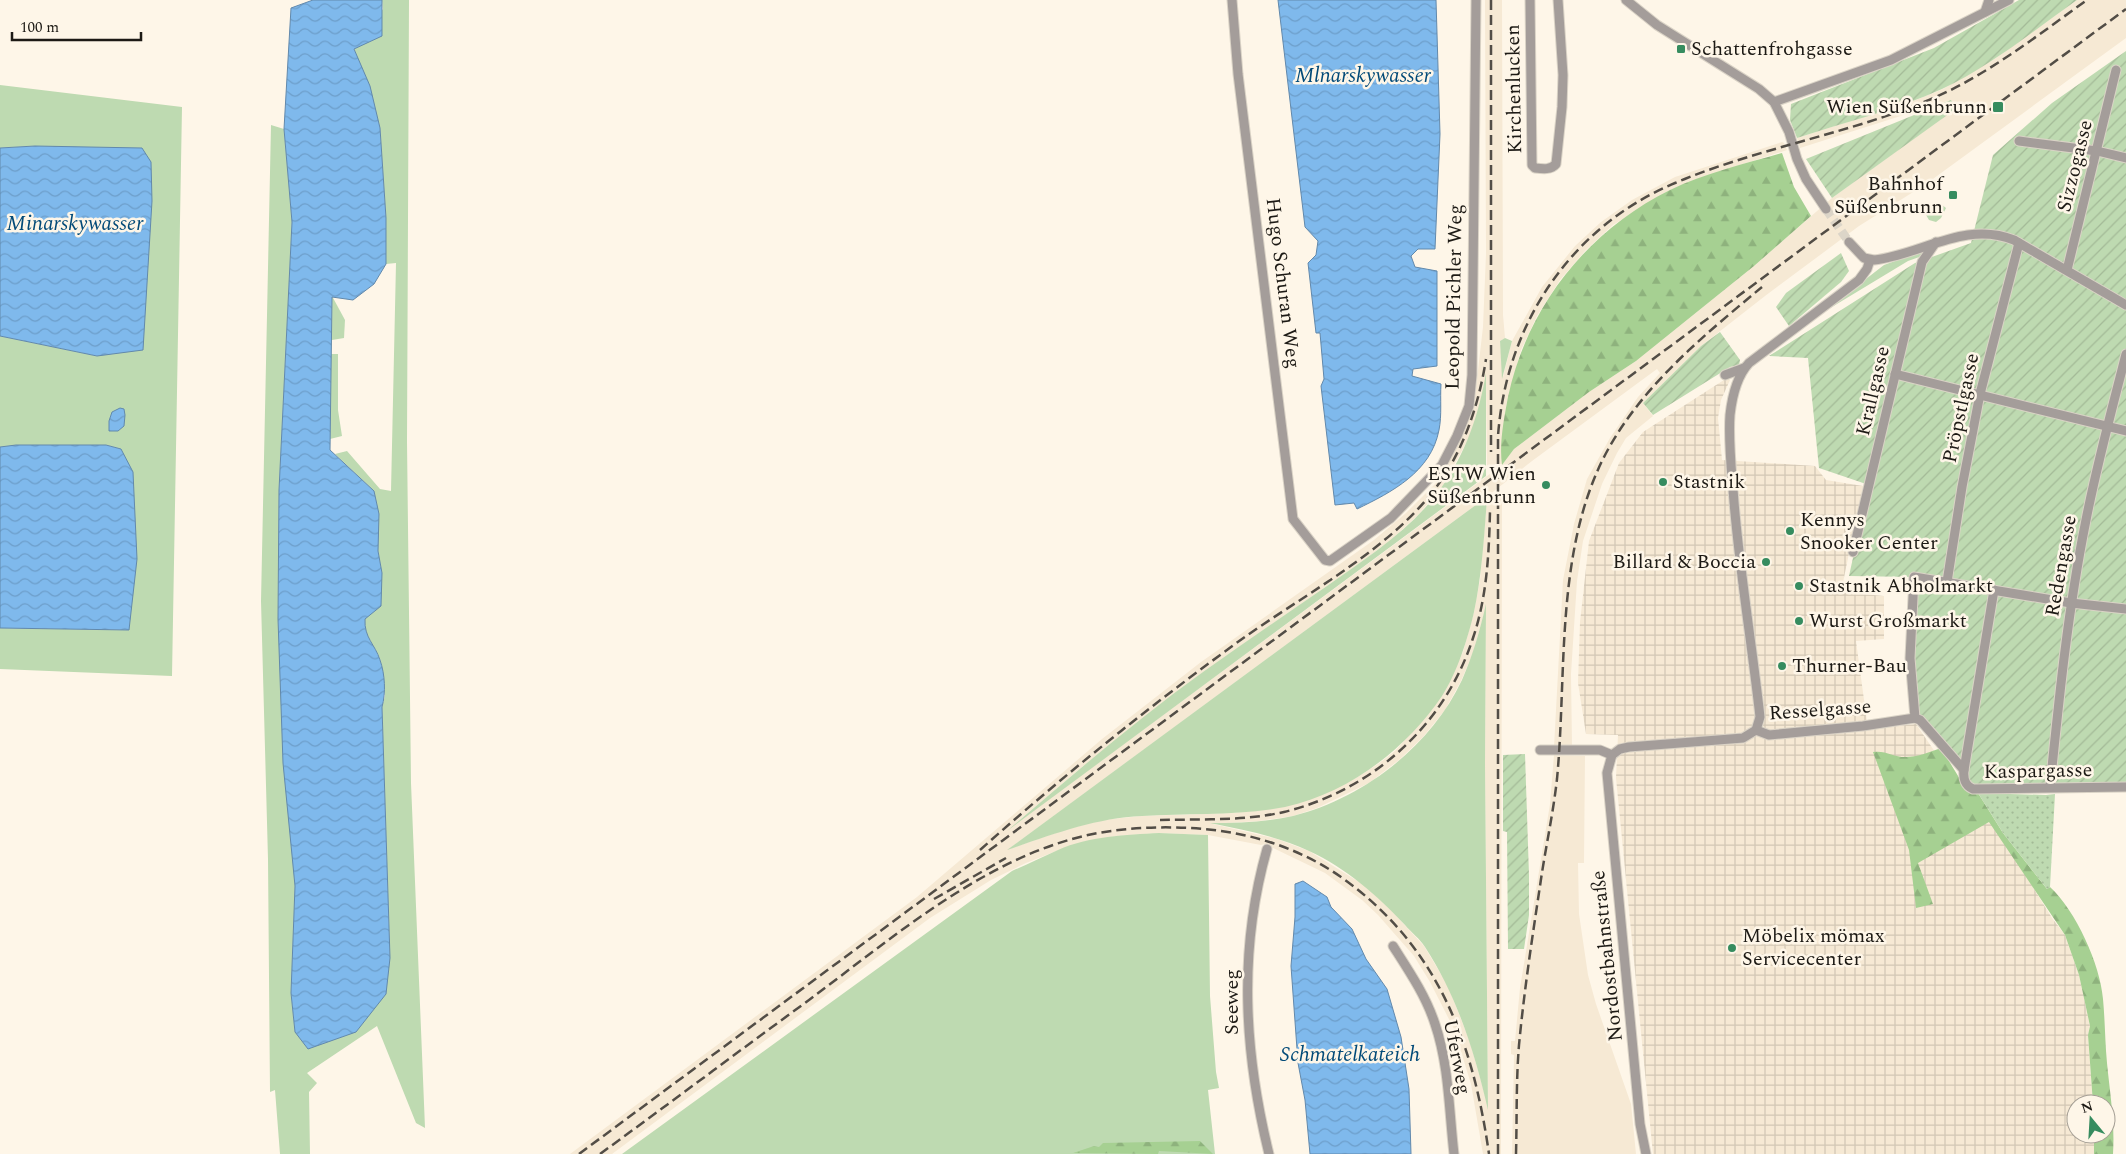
<svg xmlns="http://www.w3.org/2000/svg" width="2126" height="1154" font-family="Spectral,serif">
<style>
.built{fill:#f6e9d4;fill-rule:evenodd}
.industrial{fill:url(#industrial-grid)}
.grass{fill:#bedab1}
.forest{fill:url(#forest-firs)}
.park{fill:url(#park-dots)}
.garden{fill:url(#garden-furrows)}
.water{fill:url(#water-waves);stroke:#6289ac}
.lines{fill:none;stroke-linecap:round;stroke-linejoin:round}
.minor-tunnel{stroke:#dcd5c8;stroke-width:9;stroke-dasharray:9 4.5;stroke-linecap:butt}
.minor-casing{stroke:#dad3c6;stroke-width:11}
.minor{stroke:#a49d9a;stroke-width:9}
.rail{stroke:#524d46;stroke-width:2.5;stroke-dasharray:10 5;stroke-linecap:butt}
.poi-dot{fill:#368c5f;stroke:#fef6e8;stroke-width:2}
.labels{text-anchor:middle;dominant-baseline:central;stroke-width:5;stroke-linejoin:round;paint-order:stroke}
.poi-label{font-size:20px;fill:#1d1a15;stroke:#fef6e8;text-anchor:start}
.street-label{font-size:20px;fill:#1d1a15;stroke:#fef6e8}
.water-label{font-size:21px;font-style:italic;fill:#024a78;stroke:#fef6e8}
</style>
<defs>
<pattern id="industrial-grid" width="8" height="8" patternUnits="userSpaceOnUse" patternTransform="scale(1.25)"><rect width="8" height="8" fill="#f6e9d4"/><path d="M0 4h8M4 0v8" fill="none" stroke="#d2c7b5"/></pattern>
<pattern id="forest-firs" width="22" height="20" patternUnits="userSpaceOnUse" patternTransform="scale(1.25)"><rect width="22" height="20" fill="#a6d092"/><path d="M5 1l3.5 6h-7zM16 11l3.5 6h-7z" fill="#8eb27d"/></pattern>
<pattern id="park-dots" width="8" height="8" patternUnits="userSpaceOnUse" patternTransform="scale(1.25)"><rect width="8" height="8" fill="#bedab1"/><path d="M2 2h.1M6 6h.1" fill="none" stroke="#a3ba97" stroke-width="1.8" stroke-linecap="round"/></pattern>
<pattern id="garden-furrows" width="10" height="10" patternUnits="userSpaceOnUse" patternTransform="scale(1.25)"><rect width="10" height="10" fill="#bedab1"/><path d="M-1 1l2-2M0 10L10 0M9 11l2-2" fill="none" stroke="#a3ba97"/></pattern>
<pattern id="water-waves" width="16" height="10" patternUnits="userSpaceOnUse" patternTransform="scale(1.25)"><rect width="16" height="10" fill="#7fb9ec"/><path d="M0 5q4-4 8 0t8 0" fill="none" stroke="#6d9eca"/></pattern>
</defs>
<rect width="100%" height="100%" fill="#fef6e8"/>
<g class="built">
<path d="M 1485,0 L 1502,0 L 1503,315 L 1505,338 L 1500,341 L 1503,377 L 1512,341 L 1542,287 L 1575,246 L 1601,222 L 1632,200 L 1675,177 L 1782,142 L 1784,143 L 1787,150 L 1700,178 L 1670,190 L 1613,225 L 1586,250 L 1560,280 L 1537,316 L 1521,350 L 1506,406 L 1502,464 L 1495,464 L 1495,469 L 1487,469 L 1486,377 L 1481,403 L 1470,436 L 1442,487 L 1418,515 L 1391,540 L 1360,563 L 1202,673 L 1082,767 L 1014,825 L 1502,465 L 1514,449 L 1589,392 L 1636,361 L 1754,266 L 1832,198 L 1957,107 L 1951,100 L 1800,148 L 1797,138 L 1916,100 L 1943,89 L 1996,58 L 2077,0 L 2126,0 L 2126,38 L 1926,184 L 1859,226 L 1765,296 L 1701,346 L 1643,403 L 1653,416 L 1626,438 L 1617,453 L 1602,484 L 1583,541 L 1577,581 L 1571,674 L 1572,747 L 1554,747 L 1563,580 L 1574,524 L 1587,479 L 1610,438 L 1638,397 L 1660,373 L 1657,369 L 1532,461 L 1484,499 L 1009,849 L 1064,830 L 1102,820 L 1141,816 L 1234,813 L 1285,806 L 1356,778 L 1378,764 L 1395,751 L 1410,734 L 1442,695 L 1463,652 L 1474,612 L 1480,580 L 1487,499 L 1494,499 L 1494,494 L 1502,494 L 1501,1154 L 1483,1154 L 1471,1084 L 1454,1029 L 1430,982 L 1414,956 L 1378,915 L 1362,900 L 1325,873 L 1265,844 L 1261,845 L 1208,835 L 1159,833 L 1117,836 L 1085,842 L 1059,850 L 1026,863 L 991,880 L 930,918 L 612,1154 L 570,1154 L 917,897 L 1102,739 L 1201,662 L 1374,540 L 1406,513 L 1437,482 L 1457,446 L 1471,411 L 1475,396 L 1483,327 L 1486,254 ZM 1486,607 L 1485,763 L 1488,1106 L 1470,1042 L 1448,986 L 1424,946 L 1388,907 L 1364,885 L 1309,851 L 1277,839 L 1213,824 L 1259,821 L 1293,816 L 1317,808 L 1369,783 L 1399,760 L 1423,737 L 1445,710 L 1461,681 L 1473,653 Z"/>
<path d="M 1554,755 L 1585,756 L 1584,863 L 1578,863 L 1579,914 L 1588,975 L 1596,1004 L 1631,1104 L 1636,1154 L 1512,1154 L 1514,1055 L 1511,1054 L 1511,1041 L 1515,1041 L 1520,988 L 1550,804 Z"/>
</g>
<path class="industrial" d="M 1727,378 L 1730,380 L 1721,400 L 1718,418 L 1722,460 L 1815,466 L 1826,480 L 1863,486 L 1841,592 L 1884,596 L 1884,639 L 1856,641 L 1868,729 L 1916,724 L 1984,824 L 1992,821 L 2052,918 L 2065,935 L 2079,975 L 2090,1026 L 2088,1035 L 2093,1104 L 2076,1104 L 2076,1134 L 2094,1134 L 2094,1154 L 1653,1154 L 1616,778 L 1618,735 L 1586,734 L 1578,683 L 1580,622 L 1589,541 L 1619,463 L 1643,432 Z"/>
<g class="grass">
<path d="M 382,0 L 409,0 L 407,442 L 411,783 L 425,1128 L 416,1123 L 377,1026 L 307,1073 L 317,1083 L 309,1092 L 310,1154 L 280,1154 L 275,1090 L 270,1092 L 268,859 L 261,601 L 271,125 L 284,129 L 292,221 L 279,490 L 278,619 L 295,886 L 291,993 L 295,1032 L 390,958 L 382,707 L 385,696 L 380,659 L 364,630 L 365,619 L 382,573 L 378,551 L 374,491 L 335,454 L 347,451 L 380,489 L 391,491 L 396,263 L 386,264 L 386,218 L 380,128 L 354,48 L 383,9 Z"/>
<path d="M 0,85 L 182,107 L 172,676 L 0,669 L 0,628 L 128,630 L 121,449 L 106,445 L 0,447 L 0,336 L 97,356 L 35,146 L 0,148 Z"/>
<path d="M 1934,203 L 1941,204 L 1946,208 L 1941,218 L 1936,222 L 1929,220 L 1926,215 L 1928,208 Z"/>
<path d="M 1925,250 L 1925,255 L 1908,261 L 1822,313 L 1884,265 Z"/>
<path d="M 332,296 L 345,320 L 344,338 L 332,340 Z"/>
<path d="M 1505,338 L 1512,341 L 1502,379 L 1500,341 Z"/>
<path d="M 331,354 L 338,354 L 338,410 L 342,436 L 330,439 Z"/>
<path d="M 1486,373 L 1486,476 L 1007,831 C 1071,776 1135,721 1203,672 C 1244,643 1286,614 1327,586 C 1368,557 1412,529 1441,488 C 1466,453 1479,414 1486,373 Z"/>
<path d="M 1484,499 L 1487,499 C 1484,537 1482,575 1474,612 C 1468,638 1457,673 1442,696 C 1406,749 1349,793 1285,807 C 1238,816 1189,813 1142,816 C 1095,818 1051,835 1007,850 Z"/>
<path d="M 1486,604 L 1485,763 L 1488,1110 C 1475,1053 1457,996 1425,947 C 1420,939 1411,932 1405,925 C 1377,895 1346,868 1309,851 C 1277,836 1244,830 1210,823 C 1238,823 1266,822 1293,816 C 1364,798 1431,746 1462,680 C 1473,655 1480,630 1486,604 Z"/>
<path d="M 1159,833 L 1208,835 L 1210,996 L 1216,1072 L 1219,1088 L 1208,1090 L 1215,1154 L 622,1154 L 1012,871 C 1028,864 1043,857 1058,850 C 1089,836 1126,835 1159,833 Z"/>
</g>
<g class="forest">
<path d="M 1782,153 L 1794,187 L 1811,216 L 1754,266 L 1636,361 L 1589,392 L 1514,449 L 1502,465 C 1499,444 1504,418 1508,397 C 1527,307 1587,231 1670,190 C 1705,173 1745,164 1782,153 Z"/>
<path d="M 1941,748 L 1966,789 L 1978,793 L 2003,833 L 2047,889 L 2050,887 C 2076,911 2100,964 2103,999 C 2105,1020 2105,1042 2107,1063 C 2110,1094 2115,1123 2113,1154 L 2094,1154 L 2094,1134 L 2106,1134 L 2106,1104 L 2093,1104 L 2088,1035 L 2090,1026 L 2079,975 L 2065,935 L 1989,822 L 1918,863 L 1933,904 L 1916,908 L 1909,850 L 1873,752 C 1885,750 1894,757 1905,757 C 1918,757 1930,752 1941,748 Z"/>
<path d="M 1200,1141 L 1213,1154 L 1159,1151 L 1158,1154 L 1073,1153 L 1094,1146 L 1099,1147 L 1103,1143 Z"/>
</g>
<path class="park" d="M 1978,793 L 2046,795 L 2055,794 L 2050,887 L 2047,889 L 2003,833 Z"/>
<g class="garden">
<path d="M 2019,0 L 2077,0 C 2033,31 1991,66 1942,89 C 1896,110 1845,122 1797,138 L 1790,120 L 1791,104 L 1934,48 Z"/>
<path d="M 2126,51 L 2126,787 L 1973,789 L 1920,720 L 1910,671 L 1914,577 L 1849,576 L 1869,485 L 1819,468 L 1808,358 L 1769,356 L 1915,263 L 1971,243 L 1993,155 L 2052,103 Z"/>
<path d="M 1951,100 L 1957,108 L 1832,198 L 1806,159 Z"/>
<path d="M 1841,253 L 1849,271 L 1841,282 L 1789,326 L 1776,307 L 1786,293 Z"/>
<path d="M 1720,332 L 1740,360 L 1739,365 L 1730,367 L 1653,415 L 1643,403 L 1701,346 Z"/>
<path d="M 1525,754 L 1529,875 L 1529,915 L 1524,949 L 1508,949 L 1507,832 L 1503,831 L 1503,755 Z"/>
</g>
<g class="water">
<path d="M 313,0 L 382,0 L 382,36 L 354,49 L 370,86 L 380,128 L 386,218 L 386,264 L 374,284 L 353,300 L 332,297 L 330,450 L 374,491 L 379,514 L 378,551 L 382,573 L 381,606 L 365,619 C 364,638 375,644 380,660 C 385,674 386,693 382,707 L 390,958 L 386,994 L 356,1032 L 308,1049 L 295,1032 L 291,993 L 295,886 L 283,763 L 278,619 L 279,490 L 292,222 L 284,129 L 291,8 Z"/>
<path d="M 1278,0 L 1436,0 L 1440,134 L 1435,249 L 1418,249 L 1411,256 L 1415,267 L 1437,271 L 1437,366 L 1413,369 L 1412,376 L 1441,384 C 1440,399 1442,415 1439,430 C 1431,472 1392,492 1357,509 L 1354,503 L 1335,505 L 1321,386 L 1324,379 L 1320,333 L 1316,333 L 1308,263 L 1316,255 L 1318,241 L 1305,227 Z"/>
<path d="M 35,146 L 142,148 L 151,162 L 152,201 L 143,350 L 97,356 L 0,336 L 0,148 Z"/>
<path d="M 120,408 L 124,409 L 125,415 L 124,426 L 118,431 L 109,431 L 109,421 L 112,412 Z"/>
<path d="M 16,445 L 106,445 L 121,449 L 133,472 L 137,559 L 129,630 L 0,628 L 0,447 Z"/>
<path d="M 1303,881 L 1327,897 L 1331,907 L 1352,929 L 1366,959 L 1387,989 L 1401,1037 L 1409,1089 L 1411,1154 L 1310,1154 L 1305,1100 L 1298,1063 L 1291,966 L 1295,917 L 1295,884 Z"/>
</g>
<g class="lines">
<path class="minor-tunnel" d="M 1826,209 L 1849,242"/>
<g class="minor-casing">
<g id="minor">
<path d="M 1232,0 L 1238,74 L 1293,519 L 1325,560 L 1330,561 L 1391,518 L 1442,465 L 1457,436 L 1469,406 L 1472,375 L 1476,0"/>
<path d="M 1530,0 L 1532,165 L 1535,168 C 1543,169 1551,170 1556,164 L 1562,107 L 1563,75 L 1558,0"/>
<path d="M 1626,0 L 1657,25 L 1759,89 L 1774,102 L 1789,132 L 1797,159 L 1806,179 L 1826,209"/>
<path d="M 1985,12 L 1989,0"/>
<path d="M 1774,102 L 1891,60 L 2009,0"/>
<path d="M 2019,141 L 2097,151 L 2126,158"/>
<path d="M 1849,242 L 1864,258 L 1874,260 C 1921,255 1965,220 2014,240 L 2126,305"/>
<path d="M 2067,270 L 2116,70"/>
<path d="M 1895,374 L 2126,431"/>
<path d="M 1725,375 L 1744,368"/>
<path d="M 1853,552 L 1922,262 L 1936,242"/>
<path d="M 1947,582 L 1962,487 L 1980,394 L 2019,243"/>
<path d="M 1994,590 L 1964,770 C 1963,778 1965,786 1973,789 L 2126,787"/>
<path d="M 1756,730 L 1769,735 L 1863,726 L 1915,718"/>
<path d="M 1540,750 L 1600,750 L 1612,755"/>
<path d="M 1612,755 L 1620,749 L 1629,747 L 1743,738 L 1756,730 L 1760,717 C 1752,645 1740,574 1734,502 C 1732,474 1728,444 1730,415 C 1732,397 1736,377 1749,363 L 1859,280 L 1867,269 L 1870,260"/>
<path d="M 1612,755 L 1607,773 L 1640,1124 L 1646,1154"/>
<path d="M 1964,770 L 1920,720 L 1915,718 L 1910,658 L 1914,577 L 2071,603 L 2126,609"/>
<path d="M 2050,787 C 2059,698 2068,609 2086,520 C 2097,464 2112,409 2126,354"/>
<path d="M 1267,849 C 1238,951 1244,1052 1269,1154"/>
<path d="M 1393,946 C 1409,971 1426,996 1435,1024 C 1449,1065 1449,1111 1454,1154"/>
</g>
</g>
<use href="#minor" class="minor"/>
<g class="rail">
<path d="M 1491,0 L 1491,452"/>
<path d="M 1160,820 C 1201,819 1244,821 1284,812 C 1373,790 1445,725 1473,638 C 1487,597 1489,553 1490,511"/>
<path d="M 980,850 C 1064,775 1151,705 1242,639 C 1301,597 1379,555 1426,500 C 1460,461 1478,410 1486,359"/>
<path d="M 934,899 L 1006,858"/>
<path d="M 579,1154 L 2126,9"/>
<path d="M 600,1154 C 670,1103 739,1051 809,1000 C 895,936 990,853 1098,833 C 1133,827 1168,826 1204,829 C 1252,833 1301,849 1341,877 C 1437,945 1473,1041 1489,1154"/>
<path d="M 1498,1154 L 1498,436 C 1506,325 1570,227 1675,183 C 1755,149 1843,135 1924,102 C 1984,78 2035,37 2087,0"/>
<path d="M 1516,1154 C 1517,1118 1516,1081 1519,1045 C 1524,992 1532,939 1540,886 C 1545,850 1553,815 1557,779 C 1567,674 1555,556 1603,459 C 1638,389 1703,336 1762,287"/>
</g>
</g>
<g class="poi-dot">
<rect x="1676" y="44" width="10" height="10" rx="2.5"/>
<rect x="1992" y="101" width="12" height="12" rx="2.5"/>
<rect x="1948" y="190" width="10" height="10" rx="2.5"/>
<circle cx="1663" cy="482" r="5"/>
<circle cx="1546" cy="485" r="5"/>
<circle cx="1790" cy="531" r="5"/>
<circle cx="1766" cy="562" r="5"/>
<circle cx="1799" cy="586" r="5"/>
<circle cx="1799" cy="621" r="5"/>
<circle cx="1782" cy="666" r="5"/>
<circle cx="1732" cy="948" r="5"/>
</g>
<g class="labels">
<g class="poi-label">
<text x="1691" y="49">Schattenfrohgasse</text>
<text x="1987" y="107" text-anchor="end">Wien Süßenbrunn</text>
<text x="1943" y="184" text-anchor="end">Bahnhof<tspan x="1943" dy="23">Süßenbrunn</tspan></text>
<text x="1536" y="474" text-anchor="end">ESTW Wien<tspan x="1536" dy="23">Süßenbrunn</tspan></text>
<text x="1673" y="482">Stastnik</text>
<text x="1800" y="520">Kennys<tspan x="1800" dy="23">Snooker Center</tspan></text>
<text x="1756" y="562" text-anchor="end">Billard &amp; Boccia</text>
<text x="1809" y="586">Stastnik Abholmarkt</text>
<text x="1809" y="621">Wurst Großmarkt</text>
<text x="1792" y="666">Thurner-Bau</text>
<text x="1742" y="936">Möbelix mömax<tspan x="1742" dy="23">Servicecenter</tspan></text>
</g>
<g class="street-label">
<text transform="translate(1514 89) rotate(-91)">Kirchenlucken</text>
<text transform="translate(2075 166) rotate(-76)">Sizzogasse</text>
<text transform="translate(1283 283) rotate(83)">Hugo Schuran Weg</text>
<text transform="translate(1454 297) rotate(-89)">Leopold Pichler Weg</text>
<text transform="translate(1873 391) rotate(-77)">Krallgasse</text>
<text transform="translate(1961 408) rotate(-78)">Pröpstlgasse</text>
<text transform="translate(2061 566) rotate(-80)">Redengasse</text>
<text transform="translate(1820 710) rotate(-4)">Resselgasse</text>
<text transform="translate(2038 771) rotate(-1)">Kaspargasse</text>
<text transform="translate(1607 956) rotate(-96)">Nordostbahnstraße</text>
<text transform="translate(1232 1002) rotate(-90)">Seeweg</text>
<text transform="translate(1457 1057) rotate(79)">Uferweg</text>
</g>
<g class="water-label">
<text x="1363" y="76">Mlnarskywasser</text>
<text x="75" y="224">Minarskywasser</text>
<text x="1350" y="1055">Schmatelkateich</text>
</g>
</g>
<g transform="translate(2091 1119) rotate(342)"><circle r="24" fill="#fef6e8" stroke="#a49e94"/>
<path d="M0-4L9 19L0 12L-9 19Z" fill="#368c5f"/>
<text y="-8" font-size="14" font-weight="bold" text-anchor="middle" fill="#1d1a15">N</text>
</g>
<path d="M12 32v8h129v-8" fill="none" stroke="#1d1a15" stroke-width="2.5"/>
<text x="20" y="32" font-size="15" fill="#1d1a15" stroke="#fef6e8" stroke-width="4" paint-order="stroke">100 m</text>
</svg>
